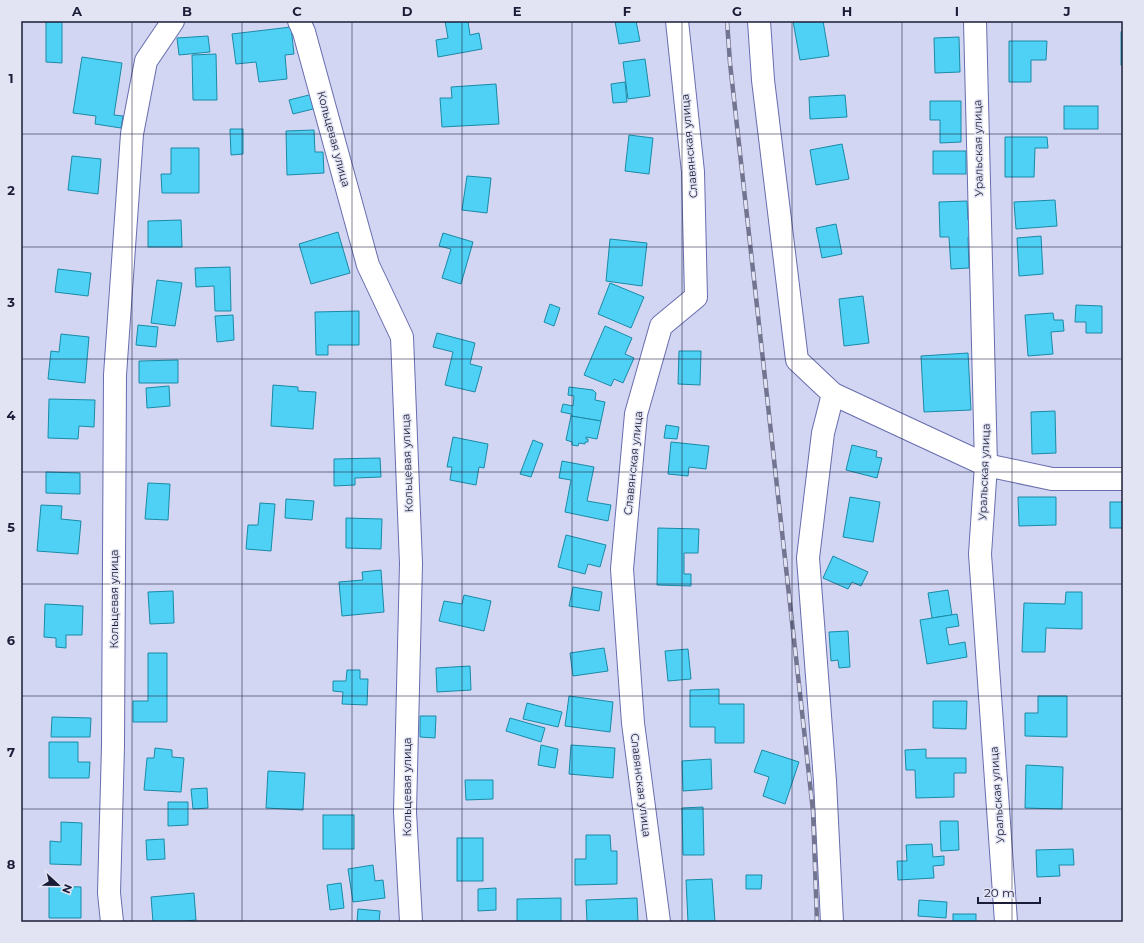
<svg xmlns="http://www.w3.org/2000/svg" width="1144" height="943" font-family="Montserrat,sans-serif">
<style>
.building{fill:#4fd1f5;stroke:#1a8aa6}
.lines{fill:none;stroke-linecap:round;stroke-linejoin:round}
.street-casing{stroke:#686dae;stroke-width:24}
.street{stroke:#fff;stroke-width:22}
.rail-casing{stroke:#727490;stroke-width:4.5}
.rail{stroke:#e2e4f3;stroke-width:3;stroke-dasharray:9;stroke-linecap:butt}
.grid{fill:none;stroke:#1b1c37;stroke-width:1;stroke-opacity:0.55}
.labels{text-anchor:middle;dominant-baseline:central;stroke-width:3;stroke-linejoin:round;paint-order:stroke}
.street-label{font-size:11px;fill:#1b1c37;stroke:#e2e4f3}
.neatline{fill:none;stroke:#1b1c37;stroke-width:1.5}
.grid-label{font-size:13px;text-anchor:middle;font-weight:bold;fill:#1b1c37}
</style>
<rect width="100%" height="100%" fill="#d2d6f3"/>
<g class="building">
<path d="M 46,21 L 62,21 L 62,63 L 46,62 Z"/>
<path d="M 445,21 L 468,21 L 470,35 L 479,33 L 482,49 L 438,57 L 436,40 L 448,38 Z"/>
<path d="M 615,21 L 636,21 L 640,41 L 619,44 Z"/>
<path d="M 793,21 L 823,21 L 829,56 L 800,60 Z"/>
<path d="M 291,27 L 294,54 L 285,55 L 287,79 L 259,82 L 256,62 L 236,64 L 232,34 Z"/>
<rect x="1121" y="32" width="2" height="33"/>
<path d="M 208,36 L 210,52 L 179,55 L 177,38 Z"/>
<path d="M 959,37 L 960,72 L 935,73 L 934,38 Z"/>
<path d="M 1009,41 L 1047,41 L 1046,60 L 1031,60 L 1031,82 L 1009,82 Z"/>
<path d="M 216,54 L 217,100 L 193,100 L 192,55 Z"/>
<path d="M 82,57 L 122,63 L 114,115 L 123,116 L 121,128 L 95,124 L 96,116 L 73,113 Z"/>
<path d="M 645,59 L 650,96 L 628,99 L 623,62 Z"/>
<path d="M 625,82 L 627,102 L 613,103 L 611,84 Z"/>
<path d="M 496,84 L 499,124 L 442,127 L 440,98 L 452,98 L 451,87 Z"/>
<path d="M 313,94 L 317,108 L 293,114 L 289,100 Z"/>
<path d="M 845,95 L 847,117 L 810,119 L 809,97 Z"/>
<path d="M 930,101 L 961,101 L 961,142 L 940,143 L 940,120 L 930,120 Z"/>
<rect x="1064" y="106" width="34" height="23"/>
<path d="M 230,129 L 243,129 L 243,154 L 231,155 Z"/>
<path d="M 314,130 L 315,152 L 323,152 L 324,173 L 287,175 L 286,131 Z"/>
<path d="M 629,135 L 653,138 L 649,174 L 625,171 Z"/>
<path d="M 1005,137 L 1047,137 L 1048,148 L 1035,148 L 1034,177 L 1005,177 Z"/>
<path d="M 842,144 L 849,179 L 816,185 L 810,150 Z"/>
<path d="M 171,148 L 199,148 L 199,193 L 162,193 L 161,174 L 171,174 Z"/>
<rect x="933" y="151" width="33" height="23"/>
<path d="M 72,156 L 101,159 L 98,194 L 68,190 Z"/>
<path d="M 467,176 L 491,178 L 487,213 L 462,210 Z"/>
<path d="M 1055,200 L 1057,226 L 1016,229 L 1014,202 Z"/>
<path d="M 967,201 L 968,220 L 978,219 L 979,236 L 968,237 L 969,268 L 951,269 L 949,237 L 940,237 L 939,202 Z"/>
<path d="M 181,220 L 182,247 L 148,247 L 148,221 Z"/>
<path d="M 836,224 L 842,254 L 822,258 L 816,228 Z"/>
<path d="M 338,232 L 350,273 L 311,284 L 299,244 Z"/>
<path d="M 443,233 L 473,242 L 461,284 L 442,278 L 451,249 L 439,246 Z"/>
<path d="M 1041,236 L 1043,274 L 1019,276 L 1017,238 Z"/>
<path d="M 610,239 L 647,243 L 642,286 L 606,281 Z"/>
<path d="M 230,267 L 231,311 L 215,311 L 214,286 L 196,287 L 195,268 Z"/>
<path d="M 58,269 L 91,273 L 88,296 L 55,292 Z"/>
<path d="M 157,280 L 182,283 L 175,326 L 151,323 Z"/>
<path d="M 610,283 L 644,297 L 631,328 L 598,314 Z"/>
<path d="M 863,296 L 869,343 L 844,346 L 839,299 Z"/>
<path d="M 550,304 L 560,308 L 554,326 L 544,322 Z"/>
<path d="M 1076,305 L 1102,306 L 1102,333 L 1086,333 L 1086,322 L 1075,322 Z"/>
<path d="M 359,311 L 359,345 L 328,345 L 328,355 L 316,355 L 315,312 Z"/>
<path d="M 1053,313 L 1054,320 L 1063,320 L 1064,331 L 1051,332 L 1053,354 L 1028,356 L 1025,315 Z"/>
<path d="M 233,315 L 234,340 L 217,342 L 215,316 Z"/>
<path d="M 138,325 L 158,327 L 156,347 L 136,345 Z"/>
<path d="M 605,326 L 632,338 L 625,354 L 634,358 L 623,383 L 614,379 L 611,386 L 584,375 Z"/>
<path d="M 437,333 L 475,343 L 470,364 L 482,367 L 475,392 L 445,385 L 453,352 L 433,347 Z"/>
<path d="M 61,334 L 89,337 L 85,383 L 48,379 L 51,351 L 59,352 Z"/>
<path d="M 679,351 L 701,351 L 700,385 L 678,384 Z"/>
<path d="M 968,353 L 971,410 L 924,412 L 921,356 Z"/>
<path d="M 178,360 L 178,383 L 139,383 L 139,361 Z"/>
<path d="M 273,385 L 298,387 L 298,391 L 316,392 L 313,429 L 271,426 Z"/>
<path d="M 169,386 L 170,406 L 147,408 L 146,388 Z"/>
<path d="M 569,387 L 593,390 L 596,393 L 595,400 L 605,402 L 601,421 L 571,416 L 571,414 L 561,412 L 563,404 L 573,406 L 574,396 L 568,395 Z"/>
<path d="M 49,399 L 95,400 L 94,427 L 79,426 L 78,439 L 48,438 Z"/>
<path d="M 1055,411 L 1056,453 L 1032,454 L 1031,412 Z"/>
<path d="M 571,416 L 601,421 L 597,439 L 586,437 L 586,439 L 588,439 L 588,442 L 585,442 L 585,444 L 579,443 L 578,446 L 572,445 L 572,442 L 566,440 Z"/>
<path d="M 666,425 L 679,427 L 677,439 L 664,438 Z"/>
<path d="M 453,437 L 488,444 L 484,468 L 479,467 L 476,485 L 450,480 L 452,467 L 447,467 Z"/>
<path d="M 533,440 L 543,444 L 531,477 L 520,474 Z"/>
<path d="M 671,442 L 709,446 L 706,469 L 689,467 L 688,476 L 668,474 Z"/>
<path d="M 852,445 L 877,451 L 876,457 L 882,458 L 877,478 L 846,470 Z"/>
<path d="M 380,458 L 381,477 L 355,478 L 355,485 L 334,486 L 334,459 Z"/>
<path d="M 562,461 L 594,467 L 587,501 L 611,505 L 608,521 L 565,512 L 571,480 L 559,478 Z"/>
<path d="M 46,472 L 80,473 L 80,494 L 46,493 Z"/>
<path d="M 148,483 L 170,484 L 168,520 L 145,519 Z"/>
<path d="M 850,497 L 880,502 L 873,542 L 843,537 Z"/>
<path d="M 1018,497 L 1056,497 L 1056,525 L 1019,526 Z"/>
<path d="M 286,499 L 314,501 L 312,520 L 285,518 Z"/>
<rect x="1110" y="502" width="13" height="26"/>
<path d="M 260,503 L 275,504 L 271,551 L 246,549 L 248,525 L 258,525 Z"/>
<path d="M 41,505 L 62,506 L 61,519 L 81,521 L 78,554 L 37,551 Z"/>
<path d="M 346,518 L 382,519 L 381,549 L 346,548 Z"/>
<path d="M 658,528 L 699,529 L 698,553 L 684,553 L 684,574 L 691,574 L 691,586 L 657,585 Z"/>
<path d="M 566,535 L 606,545 L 600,567 L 588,564 L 585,574 L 558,567 Z"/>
<path d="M 833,556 L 868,572 L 861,586 L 852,582 L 848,589 L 823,578 Z"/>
<path d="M 381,570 L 384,612 L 342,616 L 339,582 L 363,580 L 362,572 Z"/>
<path d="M 573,587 L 602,592 L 599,611 L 569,606 Z"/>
<path d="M 948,590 L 952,615 L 932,618 L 928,593 Z"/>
<path d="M 173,591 L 174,623 L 150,624 L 148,592 Z"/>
<path d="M 1066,592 L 1082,592 L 1082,629 L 1046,628 L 1045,652 L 1022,652 L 1024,603 L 1065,604 Z"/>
<path d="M 464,595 L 491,601 L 484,631 L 439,621 L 444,601 L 462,604 Z"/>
<path d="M 45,604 L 83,606 L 82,635 L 66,635 L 66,648 L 56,647 L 56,638 L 44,637 Z"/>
<path d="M 957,614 L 959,626 L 946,628 L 949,645 L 965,642 L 967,657 L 927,664 L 920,620 Z"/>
<path d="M 848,631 L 850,667 L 839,668 L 838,660 L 831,661 L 829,632 Z"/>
<path d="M 604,648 L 608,671 L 573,676 L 570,653 Z"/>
<path d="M 688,649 L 691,679 L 668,681 L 665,651 Z"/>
<path d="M 148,653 L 167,653 L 167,722 L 133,722 L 133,701 L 148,701 Z"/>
<path d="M 470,666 L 471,690 L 437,692 L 436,668 Z"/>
<path d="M 347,670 L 360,670 L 360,679 L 368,679 L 367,705 L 342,704 L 343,692 L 333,691 L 333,681 L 346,681 Z"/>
<path d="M 719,689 L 719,704 L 744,704 L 744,743 L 715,743 L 715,727 L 690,727 L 690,690 Z"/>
<path d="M 569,696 L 613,702 L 610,732 L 565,726 Z"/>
<path d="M 1038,696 L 1067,696 L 1067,737 L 1025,736 L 1025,713 L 1038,713 Z"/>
<path d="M 933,701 L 967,701 L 966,729 L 933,728 Z"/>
<path d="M 527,703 L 562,712 L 558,727 L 523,719 Z"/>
<path d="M 420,716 L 436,716 L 435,738 L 420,737 Z"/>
<path d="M 52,717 L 91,718 L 90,737 L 51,737 Z"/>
<path d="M 510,718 L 545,728 L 541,742 L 506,731 Z"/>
<path d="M 49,742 L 78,742 L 78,762 L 90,762 L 89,778 L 49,778 Z"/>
<path d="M 541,745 L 558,749 L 555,768 L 538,765 Z"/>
<path d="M 571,745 L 615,748 L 613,778 L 569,774 Z"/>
<path d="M 155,748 L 172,750 L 172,757 L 184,758 L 181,792 L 144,790 L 147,758 L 154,758 Z"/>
<path d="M 926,749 L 926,758 L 966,758 L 966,773 L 954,773 L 954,797 L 916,798 L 915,770 L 906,770 L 905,750 Z"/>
<path d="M 762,750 L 799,762 L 785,804 L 763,796 L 769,777 L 754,772 Z"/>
<path d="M 711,759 L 712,789 L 683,791 L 682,761 Z"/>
<path d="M 1026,765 L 1063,767 L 1062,809 L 1025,808 Z"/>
<path d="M 268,771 L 305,773 L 303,810 L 266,808 Z"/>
<path d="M 465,780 L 493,780 L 493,799 L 466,800 Z"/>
<path d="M 207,788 L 208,808 L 193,809 L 191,789 Z"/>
<path d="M 168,802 L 188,802 L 188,825 L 168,826 Z"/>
<path d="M 703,807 L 704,855 L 683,855 L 682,808 Z"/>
<rect x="323" y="815" width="31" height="34"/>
<path d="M 940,821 L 958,821 L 959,850 L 941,851 Z"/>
<path d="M 61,822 L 82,823 L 81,865 L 50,864 L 50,841 L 61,842 Z"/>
<path d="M 586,835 L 610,835 L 611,851 L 617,851 L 617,884 L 575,885 L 575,859 L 586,859 Z"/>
<rect x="457" y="838" width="26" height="43"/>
<path d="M 164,839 L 165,859 L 147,860 L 146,840 Z"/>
<path d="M 932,844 L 933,857 L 944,856 L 944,865 L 933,866 L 934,878 L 898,880 L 897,861 L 907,861 L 906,845 Z"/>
<path d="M 1073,849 L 1074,865 L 1059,865 L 1060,876 L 1037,877 L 1036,850 Z"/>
<path d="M 373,865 L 375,881 L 383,880 L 385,898 L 353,902 L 348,869 Z"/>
<path d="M 746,875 L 762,875 L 761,889 L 746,889 Z"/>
<path d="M 712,879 L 715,922 L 688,922 L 686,880 Z"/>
<path d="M 341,883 L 344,908 L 330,910 L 327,885 Z"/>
<path d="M 49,886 L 81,887 L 81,918 L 49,918 Z"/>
<path d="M 496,888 L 496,910 L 478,911 L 478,889 Z"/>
<path d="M 194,893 L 196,920 L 177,922 L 153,922 L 151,897 Z"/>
<path d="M 561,898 L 561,922 L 517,922 L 517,899 Z"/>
<path d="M 637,898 L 638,922 L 587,922 L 586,900 Z"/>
<path d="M 919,900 L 947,902 L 946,918 L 918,916 Z"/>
<path d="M 358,909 L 380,911 L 379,922 L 357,922 Z"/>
<rect x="953" y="914" width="23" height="8"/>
</g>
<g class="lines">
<g class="street-casing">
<g id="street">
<path d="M 299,21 L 304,32 L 368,265 L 402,337 L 411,564 L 405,812 L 411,922"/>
<path d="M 759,21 L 763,80 L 797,360 L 833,394 L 823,433 L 808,558 L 825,781 L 832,922"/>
<path d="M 975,21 L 986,465 L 980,554 L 1006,922"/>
<path d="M 833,394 L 986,465 L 1052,479 L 1123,479"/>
<path d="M 112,922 L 109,893 L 113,746 L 115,375 L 132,134 L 146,61 L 173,21"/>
<path d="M 659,922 L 633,723 L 622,569 L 636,414 L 661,326 L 696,297 L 693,172 L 677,21"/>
</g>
</g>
<use href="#street" class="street"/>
<g class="rail-casing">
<path id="rail" d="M 727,21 L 730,63 L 813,811 L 817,922"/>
</g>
<use href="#rail" class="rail"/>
</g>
<path class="grid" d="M 132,21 L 132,922M 242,21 L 242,922M 352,21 L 352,922M 462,21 L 462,922M 572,21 L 572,922M 682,21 L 682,922M 792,21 L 792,922M 902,21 L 902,922M 1012,21 L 1012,922M 21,134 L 1123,134M 21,247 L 1123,247M 21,359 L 1123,359M 21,472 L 1123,472M 21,584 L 1123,584M 21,696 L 1123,696M 21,809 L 1123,809"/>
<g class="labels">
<g class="street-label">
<text transform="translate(334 139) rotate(75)">Кольцевая улица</text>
<text transform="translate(689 146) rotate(-95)">Славянская улица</text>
<text transform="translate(978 148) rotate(-91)">Уральская улица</text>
<text transform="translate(407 463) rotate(-92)">Кольцевая улица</text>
<text transform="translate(633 463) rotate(-84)">Славянская улица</text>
<text transform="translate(984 472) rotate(-88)">Уральская улица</text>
<text transform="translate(114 599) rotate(-90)">Кольцевая улица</text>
<text transform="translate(641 785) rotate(83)">Славянская улица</text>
<text transform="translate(407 787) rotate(-90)">Кольцевая улица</text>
<text transform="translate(997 795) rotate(-94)">Уральская улица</text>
</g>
</g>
<rect width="1144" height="943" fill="none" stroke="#e2e4f3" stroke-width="44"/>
<g transform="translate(58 885) rotate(112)" stroke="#e2e4f3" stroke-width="3" paint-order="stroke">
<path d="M0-3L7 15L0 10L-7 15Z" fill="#1b1c37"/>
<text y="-6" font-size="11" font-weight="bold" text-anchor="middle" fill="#1b1c37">N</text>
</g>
<path d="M978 897v6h62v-6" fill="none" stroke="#1b1c37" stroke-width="2"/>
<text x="984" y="897" font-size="12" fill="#1b1c37" stroke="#e2e4f3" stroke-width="3" paint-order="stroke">20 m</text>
<rect x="22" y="22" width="1100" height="899" class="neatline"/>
<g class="grid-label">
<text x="77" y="16">A</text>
<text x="187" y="16">B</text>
<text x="297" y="16">C</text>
<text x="407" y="16">D</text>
<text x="517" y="16">E</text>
<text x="627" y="16">F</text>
<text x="737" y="16">G</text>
<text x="847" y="16">H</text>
<text x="957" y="16">I</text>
<text x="1067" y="16">J</text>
<text x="11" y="83">1</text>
<text x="11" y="195">2</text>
<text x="11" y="307">3</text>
<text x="11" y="420">4</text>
<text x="11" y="532">5</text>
<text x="11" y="645">6</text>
<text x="11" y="757">7</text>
<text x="11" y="869">8</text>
</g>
</svg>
